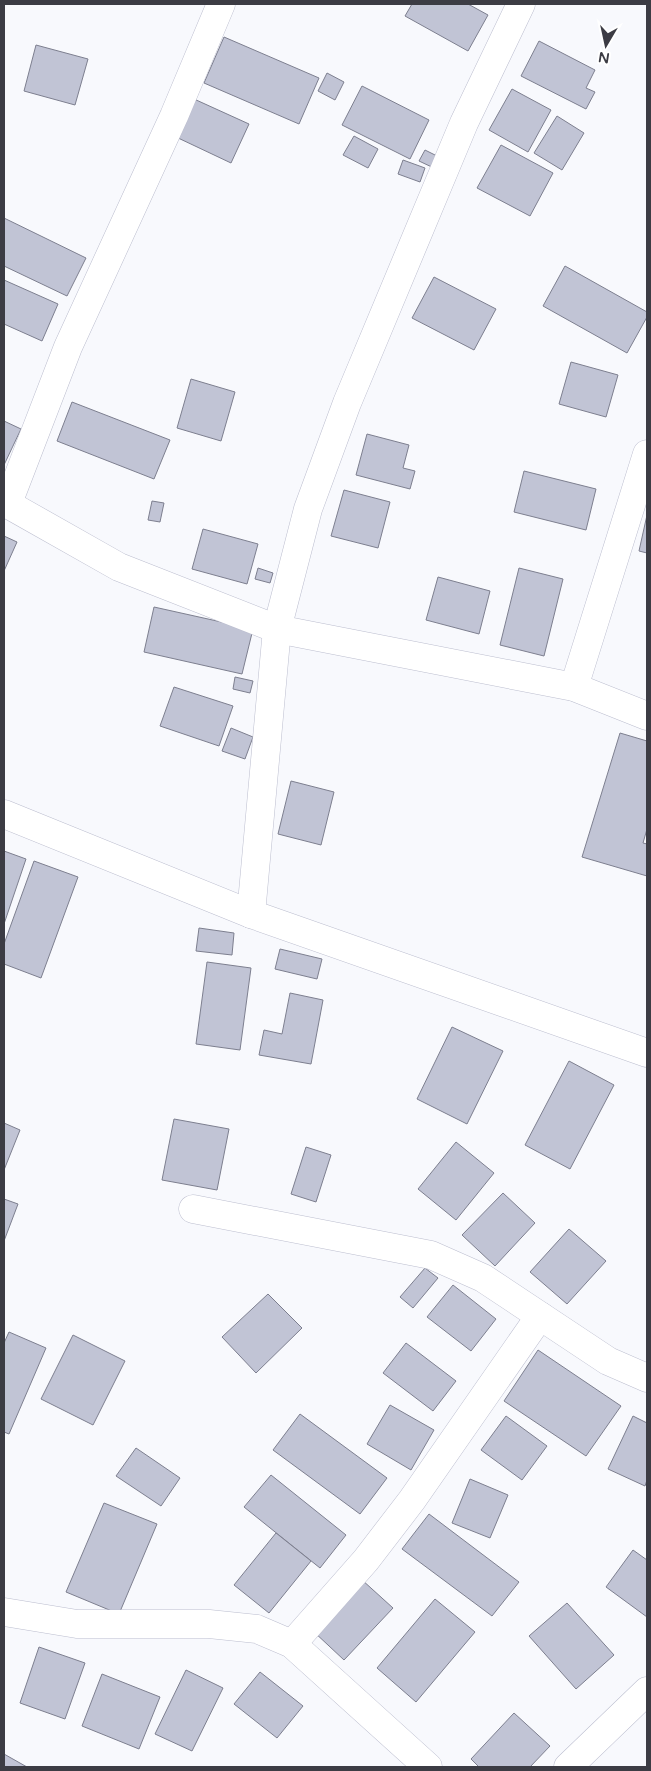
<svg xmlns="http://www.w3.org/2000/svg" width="651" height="1771" font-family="'Varela Round',sans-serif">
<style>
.building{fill:#c1c4d5;stroke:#7d7f8f}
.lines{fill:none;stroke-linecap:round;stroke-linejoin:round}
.minor-casing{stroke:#bcbecf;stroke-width:29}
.minor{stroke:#fff;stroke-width:28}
</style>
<rect width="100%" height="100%" fill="#f8f9fd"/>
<g class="building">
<path d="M 412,4 L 468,4 L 488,15 L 468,51 L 405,16 Z"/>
<path d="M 224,37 L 319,78 L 299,124 L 204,83 Z"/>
<path d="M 539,41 L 595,70 L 586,88 L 595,92 L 586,109 L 521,76 Z"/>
<path d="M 36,45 L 88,59 L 75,105 L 24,91 Z"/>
<path d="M 327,73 L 344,82 L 335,100 L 318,91 Z"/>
<path d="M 362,86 L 429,120 L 410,159 L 342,125 Z"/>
<path d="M 512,89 L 551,110 L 528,152 L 489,130 Z"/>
<path d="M 194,99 L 249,124 L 231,163 L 176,137 Z"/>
<path d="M 557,116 L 584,133 L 562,170 L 534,153 Z"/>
<path d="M 354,136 L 378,149 L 368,168 L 343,155 Z"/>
<path d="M 501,145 L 553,173 L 530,216 L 477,188 Z"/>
<path d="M 425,150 L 441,158 L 436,169 L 419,161 Z"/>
<path d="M 403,160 L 425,168 L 420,182 L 398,174 Z"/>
<path d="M 4,218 L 86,258 L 67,296 L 4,266 Z"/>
<path d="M 565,266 L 647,312 L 647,317 L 627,353 L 543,306 Z"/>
<path d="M 434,277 L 496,309 L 474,350 L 412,318 Z"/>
<path d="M 4,280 L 58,304 L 42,341 L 4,324 Z"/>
<path d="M 571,362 L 618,375 L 606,417 L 559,404 Z"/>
<path d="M 191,379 L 235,392 L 221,441 L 177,428 Z"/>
<path d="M 72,402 L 170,440 L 154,479 L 57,441 Z"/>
<path d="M 4,421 L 21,429 L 4,465 Z"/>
<path d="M 367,434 L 409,445 L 403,468 L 415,471 L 410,489 L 356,475 Z"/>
<path d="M 524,471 L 596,489 L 586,530 L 514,512 Z"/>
<path d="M 344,490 L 390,502 L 378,548 L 331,536 Z"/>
<path d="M 152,501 L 164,503 L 160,522 L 148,520 Z"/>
<path d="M 647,515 L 647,553 L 639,551 Z"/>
<path d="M 203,529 L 258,544 L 247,584 L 192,569 Z"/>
<path d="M 4,536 L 17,542 L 4,571 Z"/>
<path d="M 258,568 L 273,573 L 270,583 L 255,579 Z"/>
<path d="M 519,568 L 563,579 L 544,656 L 500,645 Z"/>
<path d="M 438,577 L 490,591 L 479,634 L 426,620 Z"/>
<path d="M 154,607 L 253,629 L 242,674 L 144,652 Z"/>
<path d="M 235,677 L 253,681 L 250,693 L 233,689 Z"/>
<path d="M 174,687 L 233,706 L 219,746 L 160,726 Z"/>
<path d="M 231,728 L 253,737 L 245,759 L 222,751 Z"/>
<path d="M 620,733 L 647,741 L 647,829 L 643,843 L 647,844 L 647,876 L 582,857 Z"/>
<path d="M 291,781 L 334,792 L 321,845 L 278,834 Z"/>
<path d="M 4,851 L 26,859 L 4,924 Z"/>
<path d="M 34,861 L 78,877 L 41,978 L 4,964 L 4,944 Z"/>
<path d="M 199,928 L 234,933 L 232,955 L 196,951 Z"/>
<path d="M 280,949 L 322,959 L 317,979 L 275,969 Z"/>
<path d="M 207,962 L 251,968 L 240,1050 L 196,1044 Z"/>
<path d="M 290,993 L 323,1000 L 311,1064 L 259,1055 L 264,1030 L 282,1034 Z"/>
<path d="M 452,1027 L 503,1051 L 467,1124 L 417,1099 Z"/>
<path d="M 569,1061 L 614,1085 L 570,1169 L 525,1145 Z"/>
<path d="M 174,1119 L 229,1129 L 217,1190 L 162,1180 Z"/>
<path d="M 4,1123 L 20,1130 L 4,1170 Z"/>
<path d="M 456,1142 L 494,1173 L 456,1220 L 418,1189 Z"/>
<path d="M 306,1147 L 331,1155 L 316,1202 L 291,1194 Z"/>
<path d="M 503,1193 L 535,1223 L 495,1266 L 462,1235 Z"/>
<path d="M 4,1199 L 18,1204 L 4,1241 Z"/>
<path d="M 569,1229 L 606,1261 L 567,1304 L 530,1272 Z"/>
<path d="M 425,1268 L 438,1278 L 413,1308 L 400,1297 Z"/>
<path d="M 453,1285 L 496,1319 L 471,1351 L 427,1317 Z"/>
<path d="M 268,1294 L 302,1328 L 256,1373 L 222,1337 Z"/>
<path d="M 9,1332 L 46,1348 L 9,1434 L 4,1432 L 4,1343 Z"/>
<path d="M 73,1335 L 125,1361 L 93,1425 L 41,1399 Z"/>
<path d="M 406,1343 L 456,1381 L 433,1411 L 383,1373 Z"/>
<path d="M 538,1350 L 621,1406 L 586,1456 L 504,1401 Z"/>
<path d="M 390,1405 L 434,1430 L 411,1470 L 367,1444 Z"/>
<path d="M 300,1414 L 387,1478 L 360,1514 L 273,1450 Z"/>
<path d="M 506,1416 L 547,1446 L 522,1480 L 481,1450 Z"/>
<path d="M 633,1416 L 647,1423 L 647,1480 L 645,1486 L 608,1469 Z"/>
<path d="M 136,1448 L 180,1478 L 161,1506 L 116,1476 Z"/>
<path d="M 271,1475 L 346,1535 L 320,1568 L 244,1507 Z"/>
<path d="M 470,1479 L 508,1495 L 490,1538 L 452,1523 Z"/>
<path d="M 104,1503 L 157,1524 L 119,1614 L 66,1592 Z"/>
<path d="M 429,1514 L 519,1582 L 492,1616 L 402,1549 Z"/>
<path d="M 276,1533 L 311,1561 L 269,1613 L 234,1585 Z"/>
<path d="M 633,1550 L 647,1560 L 647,1617 L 606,1587 Z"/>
<path d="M 361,1579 L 393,1608 L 344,1660 L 313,1631 Z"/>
<path d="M 435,1599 L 475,1632 L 416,1702 L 377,1668 Z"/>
<path d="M 567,1603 L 614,1655 L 576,1689 L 529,1636 Z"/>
<path d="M 39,1647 L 85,1663 L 65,1719 L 20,1703 Z"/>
<path d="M 186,1670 L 223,1688 L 192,1751 L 155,1734 Z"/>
<path d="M 260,1672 L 303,1706 L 277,1738 L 234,1704 Z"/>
<path d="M 102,1674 L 160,1697 L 139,1749 L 82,1726 Z"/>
<path d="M 514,1713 L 550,1746 L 530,1767 L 479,1767 L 471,1759 Z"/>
<path d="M 4,1754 L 27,1767 L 4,1767 Z"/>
</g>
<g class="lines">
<g class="minor-casing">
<g id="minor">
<path d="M 4,502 L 119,567 L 277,629 L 574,687 L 647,716"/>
<path d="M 8,503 L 68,347 L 174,116 L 221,4"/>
<path d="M 574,687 L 647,454"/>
<path d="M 4,814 L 251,914 L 647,1053"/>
<path d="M 251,914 L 277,629 L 308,509 L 347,403 L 464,123 L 521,4"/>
<path d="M 193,1209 L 431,1255 L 483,1278 L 608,1361 L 647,1378"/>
<path d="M 4,1612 L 77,1624 L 209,1624 L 257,1629 L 292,1644 L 428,1767"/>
<path d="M 292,1644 L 366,1560 L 412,1500 L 540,1316"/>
<path d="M 568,1767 L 647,1691"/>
</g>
</g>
<use href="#minor" class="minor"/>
</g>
<rect width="651" height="1771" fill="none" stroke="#3c3c44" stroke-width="10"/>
<g transform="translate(606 45) rotate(189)" stroke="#ffffff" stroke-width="4" paint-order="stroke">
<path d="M0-4L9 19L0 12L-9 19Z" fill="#3c3c44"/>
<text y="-8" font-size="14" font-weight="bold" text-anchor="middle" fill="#3c3c44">N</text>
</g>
</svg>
